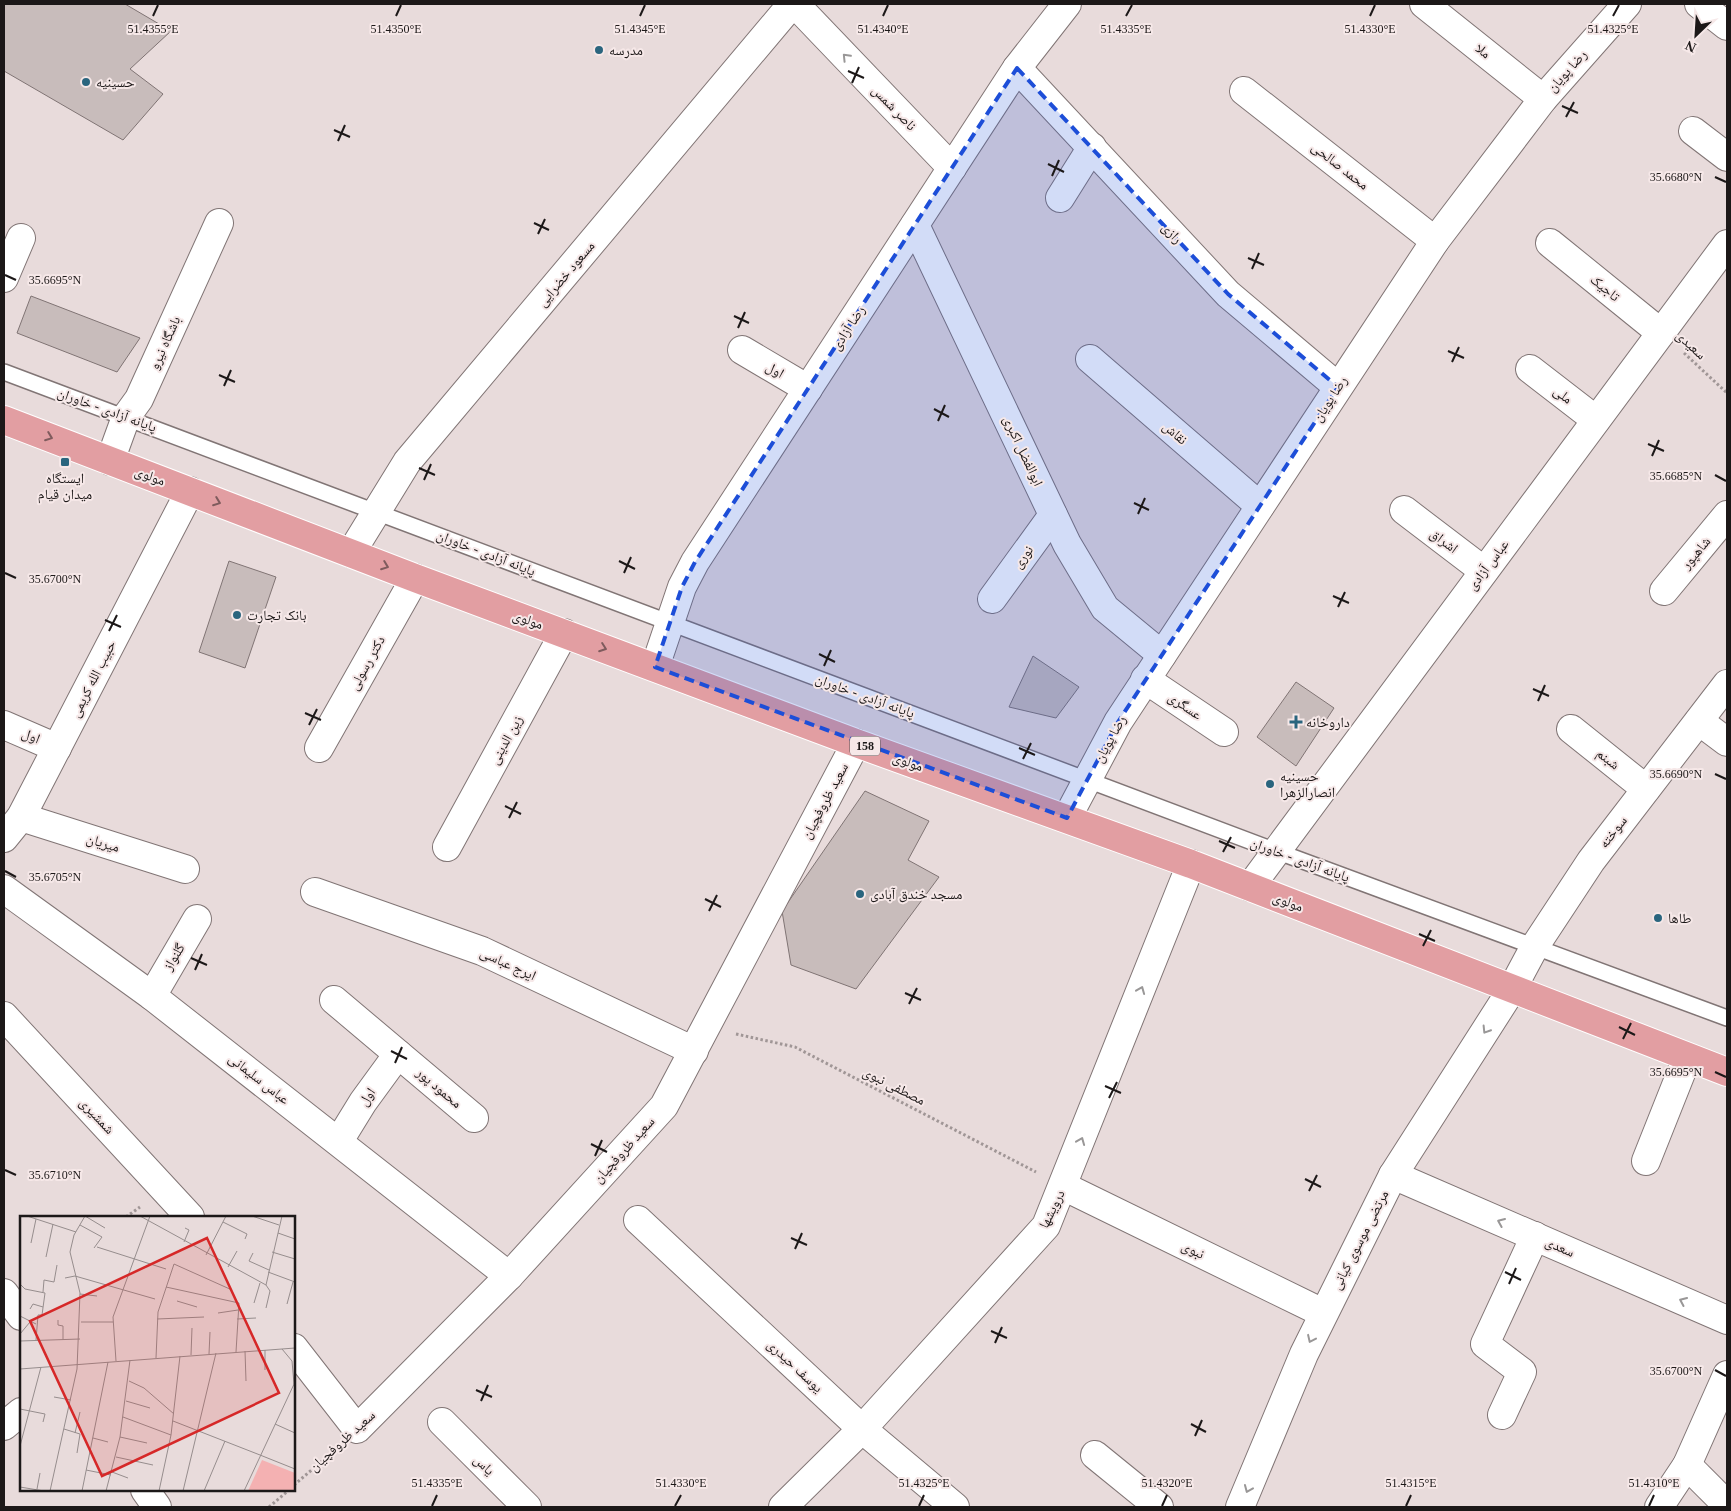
<svg xmlns="http://www.w3.org/2000/svg" width="1731" height="1511" font-family="'Times New Roman','Noto Naskh Arabic',serif">
<style>
.building{fill:#c8bcbb;stroke:#807474}
.lines{fill:none;stroke-linecap:round;stroke-linejoin:round}
.service-casing{stroke:#817575;stroke-width:18}
.minor-casing{stroke:#817575;stroke-width:30}
.primary-casing{stroke:#fff;stroke-width:30}
.path{stroke:#a09696;stroke-width:3;stroke-dasharray:2.5 2.5;stroke-linecap:butt}
.service{stroke:#fff;stroke-width:15}
.minor{stroke:#fff;stroke-width:28}
.primary{stroke:#e29ea2;stroke-width:28}
.oneway{stroke:#999797}
.oneway2{stroke:#7f5b5d}
.marked{fill:#1d4ed8;fill-opacity:0.2;stroke:#1d4ed8;stroke-width:4;stroke-dasharray:10 6;stroke-linejoin:round}
.ticks{fill:none;stroke:#1c1818;stroke-width:2}
.poi-dot{fill:#2a657e;stroke:#f6e8e8;stroke-width:2}
.labels{text-anchor:middle;dominant-baseline:central;stroke-width:4;stroke-linejoin:round;paint-order:stroke}
.shield{fill:#f6e8e8;stroke:#5d5656;stroke-width:1}
.shield-label{font-size:12px;font-weight:bold;fill:#1c1818}
.poi-label{font-size:14px;fill:#1c1818;stroke:#f6e8e8;text-anchor:start}
.street-label{font-size:14px;fill:#1c1818;stroke:#f6e8e8}
.inset-road{fill:none;stroke:#968d8d;stroke-width:1}
.view{fill:#d62828;fill-opacity:0.15;stroke:#d62828;stroke-width:2.5}
.inset-edge{fill:none;stroke:#1c1818;stroke-width:2.5}
.ticks-label{font-size:12px;text-anchor:middle;fill:#1c1818;stroke:#f6e8e8;stroke-width:4;stroke-linejoin:round;paint-order:stroke}
</style>
<rect width="100%" height="100%" fill="#e8dbdb"/>
<g class="building">
<path d="M 4,4 L 125,4 L 171,31 L 130,69 L 163,94 L 123,140 L 4,71 Z"/>
<path d="M 31,296 L 140,338 L 117,372 L 17,333 Z"/>
<path d="M 229,561 L 276,577 L 245,668 L 199,652 Z"/>
<path d="M 1033,656 L 1079,687 L 1056,718 L 1009,707 Z"/>
<path d="M 1296,682 L 1334,708 L 1296,766 L 1257,737 Z"/>
<path d="M 865,791 L 929,821 L 908,860 L 939,877 L 856,989 L 791,965 L 782,911 Z"/>
</g>
<g class="lines">
<g class="service-casing">
<path id="service" d="M 4,372 L 1276,851 L 1727,1018"/>
</g>
<g class="minor-casing">
<g id="minor">
<path d="M 795,4 L 952,168"/>
<path d="M 1424,4 L 1543,99"/>
<path d="M 1699,4 L 1727,26"/>
<path d="M 1017,68 L 1228,294 L 1338,387"/>
<path d="M 1244,91 L 1435,241"/>
<path d="M 1693,131 L 1727,157"/>
<path d="M 1060,198 L 1092,147"/>
<path d="M 915,225 L 1067,544 L 1105,608 L 1162,655"/>
<path d="M 1550,243 L 1661,333"/>
<path d="M 4,278 L 21,238"/>
<path d="M 742,350 L 808,389"/>
<path d="M 1090,359 L 1260,506"/>
<path d="M 1530,369 L 1596,420"/>
<path d="M 110,461 L 126,417 L 139,399 L 219,223"/>
<path d="M 1404,510 L 1484,571"/>
<path d="M 351,553 L 407,462 L 792,4"/>
<path d="M 1664,591 L 1727,515"/>
<path d="M 992,599 L 1053,515"/>
<path d="M 655,667 L 682,587 L 695,562 L 1017,68 L 1067,4"/>
<path d="M 1145,679 L 1224,732"/>
<path d="M 1699,721 L 1727,742"/>
<path d="M 4,725 L 57,748"/>
<path d="M 1571,729 L 1646,789"/>
<path d="M 319,748 L 415,578"/>
<path d="M 21,817 L 185,869"/>
<path d="M 1067,818 L 1118,722 L 1435,241 L 1543,99 L 1627,4"/>
<path d="M 4,838 L 21,817 L 190,491"/>
<path d="M 447,847 L 564,633"/>
<path d="M 1250,887 L 1727,244"/>
<path d="M 4,889 L 152,996 L 509,1276"/>
<path d="M 315,892 L 482,951 L 694,1051"/>
<path d="M 152,996 L 197,919"/>
<path d="M 334,1000 L 474,1118"/>
<path d="M 4,1016 L 190,1217"/>
<path d="M 339,1141 L 363,1102 L 398,1054"/>
<path d="M 1646,1161 L 1687,1058"/>
<path d="M 1393,1175 L 1727,1320"/>
<path d="M 1063,1186 L 1323,1313"/>
<path d="M 638,1220 L 862,1429 L 955,1507"/>
<path d="M 4,1293 L 21,1316"/>
<path d="M 294,1348 L 357,1429 L 509,1276 L 664,1106 L 856,743"/>
<path d="M 1502,1415 L 1522,1372 L 1485,1344 L 1535,1236"/>
<path d="M 442,1422 L 527,1507"/>
<path d="M 4,1426 L 21,1412"/>
<path d="M 1095,1455 L 1159,1507"/>
<path d="M 1687,1465 L 1727,1505"/>
<path d="M 145,1490 L 157,1507"/>
<path d="M 783,1507 L 862,1429 L 1046,1226 L 1191,864"/>
<path d="M 1240,1507 L 1304,1354 L 1393,1175 L 1512,989 L 1535,946 L 1591,861 L 1727,684"/>
<path d="M 1659,1507 L 1687,1465 L 1727,1375"/>
</g>
</g>
<g class="primary-casing">
<path id="primary" d="M 4,420 L 415,578 L 856,743 L 1191,864 L 1727,1072"/>
</g>
<g class="path">
<path d="M 1684,353 L 1727,393"/>
<path d="M 736,1034 L 795,1047 L 1036,1172"/>
<path d="M 126,1217 L 140,1207"/>
<path d="M 294,1485 L 335,1450"/>
<path d="M 269,1507 L 289,1490"/>
</g>
<use href="#service" class="service"/>
<use href="#minor" class="minor"/>
<use href="#primary" class="primary"/>
</g>
<defs><path id="oneway-chevron" d="M-2-3.5L2.5 0L-2 3.5" fill="none" stroke-width="1.6" stroke-linecap="round" stroke-linejoin="round" transform="scale(1.25)"/></defs>
<g class="oneway">
<use href="#oneway-chevron" transform="translate(846 57) rotate(-134)"/>
<use href="#oneway-chevron" transform="translate(1141 990) rotate(-68)"/>
<use href="#oneway-chevron" transform="translate(1486 1030) rotate(122)"/>
<use href="#oneway-chevron" transform="translate(1081 1141) rotate(-68)"/>
<use href="#oneway-chevron" transform="translate(1501 1222) rotate(-157)"/>
<use href="#oneway-chevron" transform="translate(1683 1301) rotate(-156)"/>
<use href="#oneway-chevron" transform="translate(1311 1339) rotate(115)"/>
<use href="#oneway-chevron" transform="translate(1248 1489) rotate(113)"/>
</g>
<g class="oneway2">
<use href="#oneway-chevron" transform="translate(49 437) rotate(21)"/>
<use href="#oneway-chevron" transform="translate(217 502) rotate(21)"/>
<use href="#oneway-chevron" transform="translate(385 566) rotate(21)"/>
<use href="#oneway-chevron" transform="translate(603 648) rotate(20)"/>
</g>
<path class="marked" d="M 1017,68 L 1228,294 L 1338,387 L 1118,722 L 1067,818 L 655,667 L 682,587 L 695,562 Z"/>
<path class="ticks" d="M 153,16 L 158,5M 396,16 L 401,5M 640,16 L 645,5M 883,16 L 888,5M 1126,16 L 1132,5M 1370,16 L 1375,5M 1613,16 L 1619,5M 848,71 L 864,78M 852,83 L 859,67M 1562,106 L 1578,113M 1566,117 L 1574,102M 334,130 L 350,137M 338,141 L 345,125M 1048,164 L 1064,172M 1052,176 L 1059,160M 1715,177 L 1726,182M 534,223 L 549,230M 538,234 L 545,219M 1248,258 L 1264,265M 1252,269 L 1259,253M 5,275 L 16,280M 734,316 L 749,323M 738,328 L 745,312M 1448,351 L 1464,358M 1452,362 L 1459,347M 219,375 L 235,382M 224,386 L 231,370M 934,409 L 949,417M 938,421 L 945,405M 1648,444 L 1664,451M 1652,456 L 1659,440M 419,468 L 435,475M 1715,475 L 1726,481M 424,480 L 431,464M 1134,503 L 1149,510M 1138,514 L 1145,498M 619,561 L 635,569M 5,573 L 16,578M 624,573 L 631,557M 1333,596 L 1349,603M 1338,607 L 1345,592M 105,620 L 121,627M 109,631 L 117,615M 819,654 L 835,662M 824,666 L 831,650M 1533,689 L 1549,696M 1538,701 L 1545,685M 305,713 L 321,720M 309,725 L 317,709M 1019,748 L 1035,755M 1023,759 L 1031,743M 1715,774 L 1726,779M 505,806 L 521,814M 509,818 L 517,802M 1219,841 L 1235,848M 1223,852 L 1231,837M 5,871 L 16,877M 705,899 L 721,907M 709,911 L 717,895M 1419,934 L 1435,941M 1423,946 L 1431,930M 191,958 L 207,965M 195,970 L 202,954M 905,993 L 921,1000M 909,1004 L 917,988M 1619,1027 L 1635,1035M 1623,1039 L 1631,1023M 391,1051 L 407,1059M 395,1063 L 402,1047M 1715,1072 L 1726,1077M 1105,1086 L 1121,1093M 1109,1098 L 1117,1082M 591,1144 L 607,1152M 595,1156 L 602,1140M 5,1170 L 16,1175M 1305,1179 L 1321,1187M 1309,1191 L 1317,1175M 791,1238 L 807,1245M 795,1249 L 802,1233M 1505,1272 L 1521,1280M 1509,1284 L 1516,1268M 991,1331 L 1007,1338M 995,1343 L 1002,1327M 1715,1370 L 1726,1376M 476,1390 L 492,1397M 481,1401 L 488,1385M 1191,1424 L 1206,1432M 1195,1436 L 1202,1420M 432,1506 L 437,1495M 675,1506 L 681,1495M 919,1506 L 924,1495M 1162,1506 L 1167,1495M 1406,1506 L 1411,1495M 1649,1506 L 1654,1495"/>
<g class="poi-dot">
<circle cx="599" cy="50" r="5"/>
<circle cx="86" cy="82" r="5"/>
<rect x="60" y="457" width="10" height="10" rx="2.5"/>
<circle cx="237" cy="615" r="5"/>
<path d="M1293.5 714.5h5v5h5v5h-5v5h-5v-5h-5v-5h5z"/>
<circle cx="1270" cy="784" r="5"/>
<circle cx="860" cy="894" r="5"/>
<circle cx="1658" cy="918" r="5"/>
</g>
<g class="labels">
<rect class="shield" x="850" y="736.5" width="30" height="19" rx="4"/>
<g class="shield-label">
<text x="865" y="746">158</text>
</g>
<g class="poi-label">
<text x="609" y="50">مدرسه</text>
<text x="96" y="82">حسینیه</text>
<text x="65" y="478" text-anchor="middle">ایستگاه<tspan x="65" dy="16">میدان قیام</tspan></text>
<text x="247" y="615">بانک تجارت</text>
<text x="1306" y="722">داروخانه</text>
<text x="1280" y="776">حسینیه<tspan x="1280" dy="16">انصارالزهرا</tspan></text>
<text x="870" y="894">مسجد خندق آبادی</text>
<text x="1668" y="918">طاها</text>
</g>
<g class="street-label">
<text transform="translate(1483 51) rotate(38)">ملا</text>
<text transform="translate(1567 71) rotate(-48)">رضا پویان</text>
<text transform="translate(894 108) rotate(46)">ناصر شمس</text>
<text transform="translate(1340 166) rotate(38)">محمد صالحی</text>
<text transform="translate(1172 233) rotate(47)">رازی</text>
<text transform="translate(566 274) rotate(-50)">مسعود خضرایی</text>
<text transform="translate(1605 288) rotate(39)">تاجیک</text>
<text transform="translate(848 328) rotate(-57)">رضا آزادی</text>
<text transform="translate(165 343) rotate(-66)">باشگاه نیرو</text>
<text transform="translate(1691 345) rotate(43)">سعیدی</text>
<text transform="translate(775 370) rotate(30)">اول</text>
<text transform="translate(1563 395) rotate(38)">ملی</text>
<text transform="translate(1330 399) rotate(-57)">رضا پویان</text>
<text transform="translate(107 410) rotate(20)">پایانه آزادی - خاوران</text>
<text transform="translate(1175 433) rotate(41)">نقاش</text>
<text transform="translate(1023 451) rotate(65)">ابوالفضل اکبری</text>
<text transform="translate(150 476) rotate(21)">مولوی</text>
<text transform="translate(1444 541) rotate(37)">اشراق</text>
<text transform="translate(486 553) rotate(21)">پایانه آزادی - خاوران</text>
<text transform="translate(1696 553) rotate(-50)">شاهپور</text>
<text transform="translate(1023 557) rotate(-54)">نوری</text>
<text transform="translate(1488 565) rotate(-53)">عباس آزادی</text>
<text transform="translate(528 620) rotate(20)">مولوی</text>
<text transform="translate(367 663) rotate(-61)">دکتر رسولی</text>
<text transform="translate(93 679) rotate(-63)">حبیب الله کریمی</text>
<text transform="translate(865 696) rotate(20)">پایانه آزادی - خاوران</text>
<text transform="translate(1185 706) rotate(34)">عسگری</text>
<text transform="translate(31 736) rotate(23)">اول</text>
<text transform="translate(1110 739) rotate(-61)">رضا پویان</text>
<text transform="translate(506 740) rotate(-61)">زین الدینی</text>
<text transform="translate(1608 759) rotate(38)">شبنم</text>
<text transform="translate(908 762) rotate(20)">مولوی</text>
<text transform="translate(825 801) rotate(-62)">سعید ظروفچیان</text>
<text transform="translate(1613 832) rotate(-52)">سوخته</text>
<text transform="translate(103 843) rotate(17)">میریان</text>
<text transform="translate(1300 860) rotate(20)">پایانه آزادی - خاوران</text>
<text transform="translate(1288 902) rotate(21)">مولوی</text>
<text transform="translate(174 957) rotate(-59)">گلنواز</text>
<text transform="translate(508 964) rotate(25)">ایرج عباسی</text>
<text transform="translate(259 1079) rotate(38)">عباس سلیمانی</text>
<text transform="translate(894 1086) rotate(27)">مصطفی نبوی</text>
<text transform="translate(439 1088) rotate(40)">محمود پور</text>
<text transform="translate(367 1097) rotate(-55)">اول</text>
<text transform="translate(97 1116) rotate(47)">شمشیری</text>
<text transform="translate(624 1150) rotate(-48)">سعید ظروفچیان</text>
<text transform="translate(1052 1209) rotate(-64)">درویشها</text>
<text transform="translate(1360 1240) rotate(-63)">مرتضی موسوی کیانی</text>
<text transform="translate(1560 1247) rotate(24)">سعدی</text>
<text transform="translate(1193 1250) rotate(26)">نبوی</text>
<text transform="translate(795 1366) rotate(43)">یوسف حیدری</text>
<text transform="translate(342 1441) rotate(-42)">سعید ظروفچیان</text>
<text transform="translate(484 1465) rotate(44)">یاس</text>
</g>
</g>
<g transform="translate(20 1216)">
<rect width="275" height="275" fill="#e8dbdb"/>
<path d="M 242,244 L 275,257 L 275,275 L 228,275 Z" fill="#f4b1b2"/>
<path class="inset-road" d="M 7,0 L 56,16M 65,0 L 85,12M 120,0 L 246,69M 232,0 L 259,9M 203,6 L 227,18 L 225,23M 60,9 L 82,21 L 74,32M 258,17 L 275,23M 164,26 L 169,14 L 165,12M 11,27 L 16,3M 77,31 L 146,53M 252,36 L 275,43M 233,37 L 229,45 L 249,54M 186,39 L 206,0M 26,41 L 33,8M 208,51 L 217,35M 248,56 L 275,66M 45,62 L 55,60 L 135,83M 0,68 L 5,73 L 25,77 L 22,99 L 18,99 L 16,124M 246,69 L 262,0M 246,69 L 250,75 L 246,92M 146,71 L 219,87 L 216,136M 23,76 L 24,64 L 34,66 L 37,49M 60,78 L 77,80M 157,85 L 177,91M 234,87 L 240,67M 267,88 L 273,66M 10,93 L 13,88 L 23,91M 198,97 L 218,94M 0,100 L 16,108M 137,103 L 184,101M 217,103 L 236,102M 38,104 L 38,109 L 43,110 L 43,124M 61,106 L 93,106M 0,118 L 10,106M 0,125 L 60,123M 262,133 L 272,145 L 274,168M 245,134 L 245,154M 225,135 L 226,165M 189,138 L 190,116M 171,139 L 172,112M 136,142 L 138,96 L 154,48 L 212,74M 96,145 L 93,101 L 130,0M 0,153 L 275,132M 109,165 L 124,172 L 154,198M 34,181 L 51,184M 106,185 L 130,192M 0,193 L 25,198 L 23,206M 103,201 L 151,219M 153,205 L 240,239M 255,208 L 275,217M 44,213 L 60,218 L 57,237M 55,217 L 60,196M 100,221 L 127,227M 73,222 L 88,226M 0,230 L 21,151M 240,239 L 275,253M 96,241 L 133,249M 66,254 L 91,259M 92,256 L 108,262M 0,271 L 24,275M 17,273 L 20,257M 30,275 L 57,153 L 60,77 L 50,36 L 54,19 L 65,0M 62,275 L 88,146M 86,275 L 100,221 L 110,144M 139,275 L 151,219 L 160,140M 163,275 L 196,137M 184,275 L 205,225M 224,275 L 275,166"/>
<path class="view" d="M 187,22 L 259,177 L 82,260 L 10,105 Z"/>
<rect width="275" height="275" class="inset-edge"/>
</g>
<g class="ticks-label">
<text x="153" y="33">51.4355°E</text>
<text x="396" y="33">51.4350°E</text>
<text x="640" y="33">51.4345°E</text>
<text x="883" y="33">51.4340°E</text>
<text x="1126" y="33">51.4335°E</text>
<text x="1370" y="33">51.4330°E</text>
<text x="1613" y="33">51.4325°E</text>
<text x="1676" y="181">35.6680°N</text>
<text x="55" y="284">35.6695°N</text>
<text x="1676" y="480">35.6685°N</text>
<text x="55" y="583">35.6700°N</text>
<text x="1676" y="778">35.6690°N</text>
<text x="55" y="881">35.6705°N</text>
<text x="1676" y="1076">35.6695°N</text>
<text x="55" y="1179">35.6710°N</text>
<text x="1676" y="1375">35.6700°N</text>
<text x="437" y="1487">51.4335°E</text>
<text x="681" y="1487">51.4330°E</text>
<text x="924" y="1487">51.4325°E</text>
<text x="1167" y="1487">51.4320°E</text>
<text x="1411" y="1487">51.4315°E</text>
<text x="1654" y="1487">51.4310°E</text>
</g>
<rect width="1731" height="1511" fill="none" stroke="#1c1818" stroke-width="10"/>
<g transform="translate(1696 35) rotate(205)" stroke="#f6e8e8" stroke-width="4" paint-order="stroke">
<path d="M0-4L9 19L0 12L-9 19Z" fill="#1c1818"/>
<text y="-8" font-size="14" font-weight="bold" text-anchor="middle" fill="#1c1818">N</text>
</g>
</svg>
